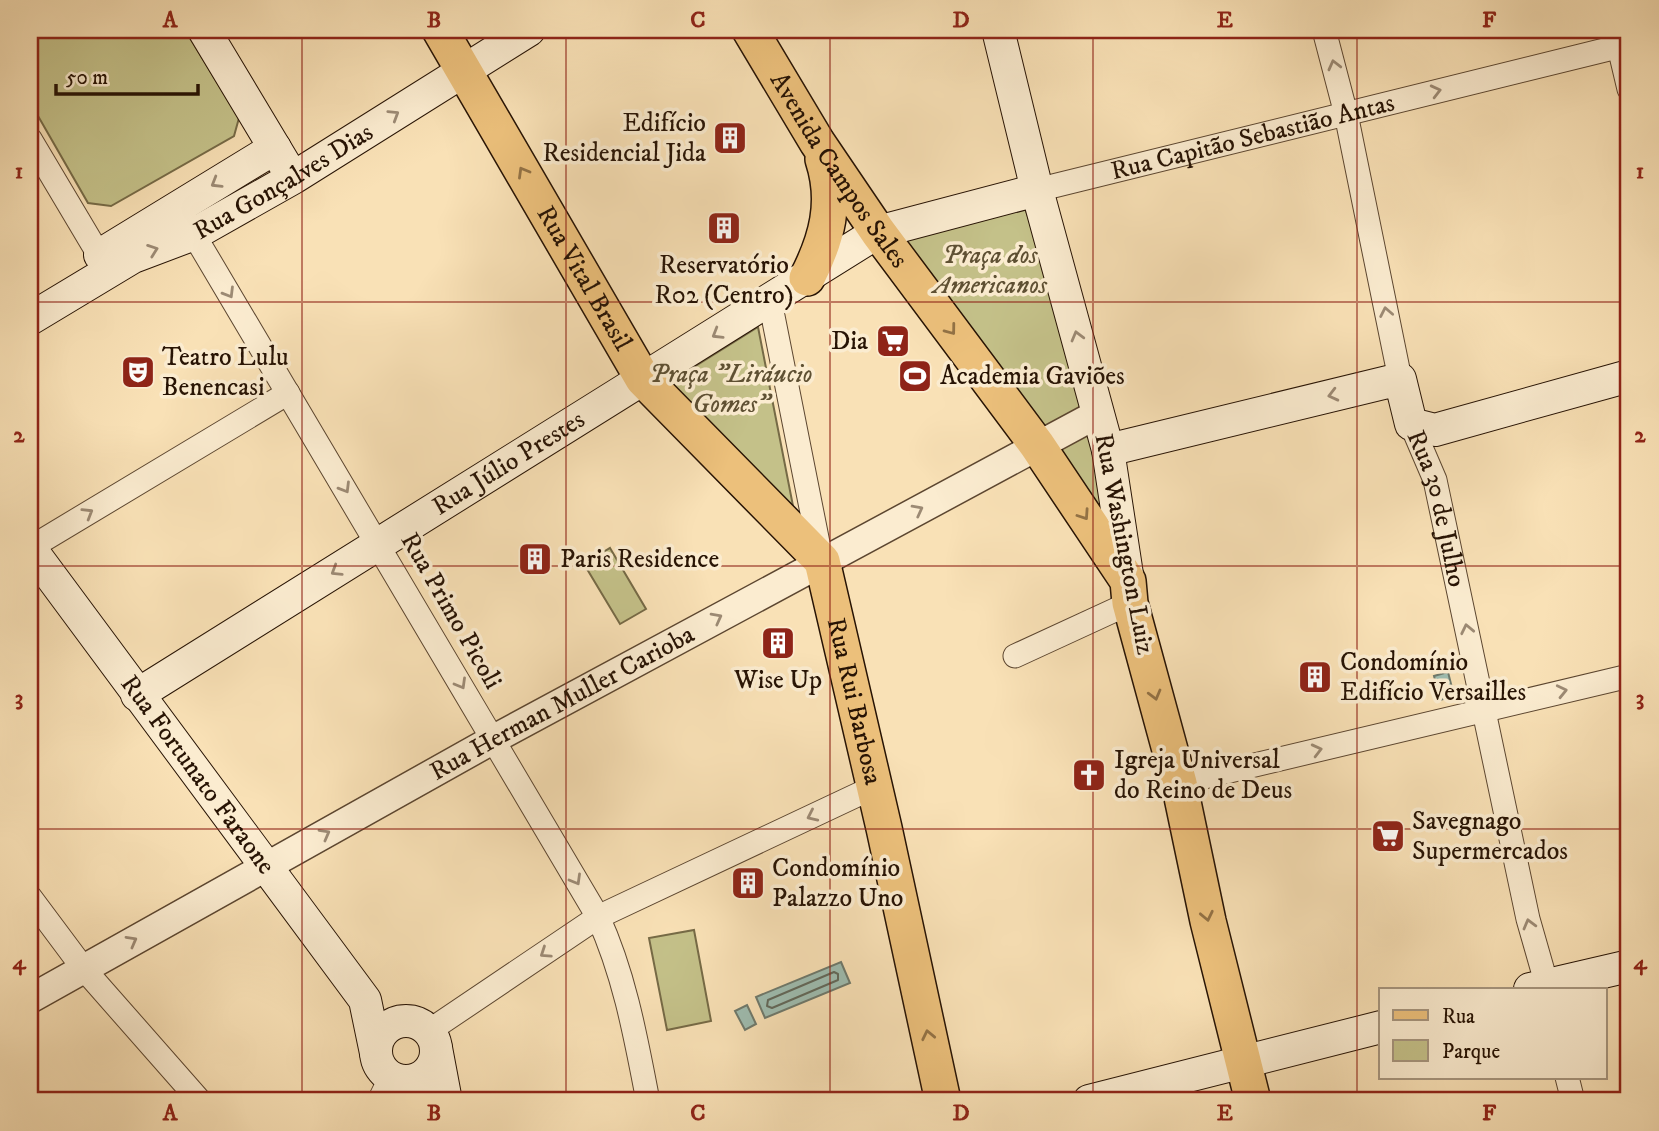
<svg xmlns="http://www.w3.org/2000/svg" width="1659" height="1131" font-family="'IM FELL DW Pica',serif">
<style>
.green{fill:#c4c189;stroke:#766a46;stroke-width:2}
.water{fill:#9ebdb1;stroke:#6e796c;stroke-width:2}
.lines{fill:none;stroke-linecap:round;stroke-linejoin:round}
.shore{stroke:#62685a;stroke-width:2}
.minor-casing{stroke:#5c4630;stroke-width:25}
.tertiary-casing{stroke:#5c4630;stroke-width:31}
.secondary-casing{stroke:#271304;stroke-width:34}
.primary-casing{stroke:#271304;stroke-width:38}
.minor{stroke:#fbecd0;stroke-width:23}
.tertiary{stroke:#fbecd0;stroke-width:28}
.secondary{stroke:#fbecd0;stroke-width:32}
.primary{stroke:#ecc07b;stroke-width:35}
.oneway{stroke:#9c8a74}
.oneway2{stroke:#937245}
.grid{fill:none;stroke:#8f2418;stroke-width:2;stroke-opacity:0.55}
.labels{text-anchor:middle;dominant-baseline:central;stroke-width:7;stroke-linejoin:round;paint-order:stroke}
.poi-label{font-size:26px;fill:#271304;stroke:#fbecd0;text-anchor:start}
.street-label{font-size:26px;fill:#271304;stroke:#fbecd0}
.park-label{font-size:26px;font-style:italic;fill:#5e5033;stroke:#fbecd0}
.neatline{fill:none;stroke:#8f2418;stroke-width:2.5}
.grid-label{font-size:23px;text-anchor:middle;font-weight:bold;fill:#8f2418}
</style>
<rect width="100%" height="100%" fill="#f9e1b6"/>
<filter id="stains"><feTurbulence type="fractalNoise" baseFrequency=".00286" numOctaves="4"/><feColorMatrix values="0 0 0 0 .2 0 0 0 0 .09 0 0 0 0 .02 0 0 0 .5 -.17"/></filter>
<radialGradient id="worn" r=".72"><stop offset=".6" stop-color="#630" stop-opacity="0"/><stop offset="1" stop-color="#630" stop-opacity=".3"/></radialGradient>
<g class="green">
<path d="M 30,30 L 185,30 L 239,118 L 234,136 L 111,206 L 88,203 L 30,102 Z"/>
<path d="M 1024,205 L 1092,407 L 1043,431 L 898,239 Z"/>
<path d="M 758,327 L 794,511 L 670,382 Z"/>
<path d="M 1095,431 L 1121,539 L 1049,453 Z"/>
<path d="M 610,548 L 646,609 L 620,624 L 584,564 Z"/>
<path d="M 694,930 L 711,1021 L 667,1030 L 649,938 Z"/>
</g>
<g class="water">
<path d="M 1448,672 L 1454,696 L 1440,700 L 1434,676 Z"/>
<path d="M 841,962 L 850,983 L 765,1018 L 756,997 Z"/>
<path d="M 747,1005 L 756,1024 L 745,1030 L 735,1011 Z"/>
</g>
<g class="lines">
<path class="shore" d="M 834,972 L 838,974 L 838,980 L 772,1008 L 767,1006 L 768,1000 Z"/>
<g class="minor-casing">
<g id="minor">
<path d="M 1324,30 L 1346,114 L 1400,379"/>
<path d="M 1615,30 L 1629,89"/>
<path d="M 30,139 L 99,255"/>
<path id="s1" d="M 1037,190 L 1629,44"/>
<path d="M 187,223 L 598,917 C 625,976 636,1039 648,1101"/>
<path d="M 770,301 L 821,558"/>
<path id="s2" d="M 1411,424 L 1435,480 L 1528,919 L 1548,989"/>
<path d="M 30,548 L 288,393"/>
<path d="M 1015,656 L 1130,603"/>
<path d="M 1179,783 L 1629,676"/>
<path d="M 30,897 L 83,968 L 200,1101"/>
<path d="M 429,1031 L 598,917 L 874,787"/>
<path d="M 1567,1077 L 1573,1101"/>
<path d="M 379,1101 L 391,1077"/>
</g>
</g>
<g class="tertiary-casing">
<g id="tertiary">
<path id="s3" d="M 30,999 L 494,739 L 1099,413"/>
</g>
</g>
<g class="secondary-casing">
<g id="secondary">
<path d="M 204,30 L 285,165"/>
<path d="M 998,30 L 1037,190 L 1108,450 L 1128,581"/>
<path d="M 100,255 L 275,148"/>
<path id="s4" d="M 30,319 L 133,257 L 194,234 L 293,178 L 529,30"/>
<path d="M 1108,450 L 1400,379 L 1411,424 L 1435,430 L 1629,376"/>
<path id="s5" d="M 30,548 L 365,1000 L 376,1053"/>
<path id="s6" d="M 137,695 L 878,232 L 1037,190"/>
<path d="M 1530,989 L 1629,966"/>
<circle cx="406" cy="1051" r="30"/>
<path d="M 436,1048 L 446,1101"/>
<path d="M 1089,1101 L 1381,1027"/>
</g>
</g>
<g class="primary-casing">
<g id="primary">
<path id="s7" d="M 440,30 L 643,379 L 822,561 L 884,828 L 943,1101"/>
<path id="s8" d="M 750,30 L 817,142 L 878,232 L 1037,445 L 1128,581 L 1130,603 L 1179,783 L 1208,921 L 1253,1101"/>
<path d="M 807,278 C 827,239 837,202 823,159"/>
</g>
</g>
<use href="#minor" class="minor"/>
<use href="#tertiary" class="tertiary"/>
<use href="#secondary" class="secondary"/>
<use href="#primary" class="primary"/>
</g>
<defs><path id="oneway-chevron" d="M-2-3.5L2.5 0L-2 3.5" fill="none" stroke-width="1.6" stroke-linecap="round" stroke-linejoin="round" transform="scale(1.75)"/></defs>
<g class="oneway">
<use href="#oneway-chevron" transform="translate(1334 65) rotate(-104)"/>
<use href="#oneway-chevron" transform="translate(1436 91) rotate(-14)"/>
<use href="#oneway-chevron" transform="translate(394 115) rotate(-32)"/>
<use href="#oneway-chevron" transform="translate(216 183) rotate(149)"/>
<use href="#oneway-chevron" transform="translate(153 250) rotate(-20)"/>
<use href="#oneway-chevron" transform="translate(229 293) rotate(59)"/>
<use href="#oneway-chevron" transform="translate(1386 312) rotate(-101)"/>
<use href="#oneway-chevron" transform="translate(717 334) rotate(149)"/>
<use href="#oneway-chevron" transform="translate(1077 336) rotate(-105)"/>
<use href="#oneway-chevron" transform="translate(1333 395) rotate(166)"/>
<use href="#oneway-chevron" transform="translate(345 488) rotate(59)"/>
<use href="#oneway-chevron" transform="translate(918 510) rotate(-28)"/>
<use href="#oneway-chevron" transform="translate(88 513) rotate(-31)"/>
<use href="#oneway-chevron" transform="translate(336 571) rotate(148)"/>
<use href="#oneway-chevron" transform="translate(717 618) rotate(-28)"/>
<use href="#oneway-chevron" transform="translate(1467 629) rotate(-102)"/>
<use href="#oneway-chevron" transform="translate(461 684) rotate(60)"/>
<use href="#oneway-chevron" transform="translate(1562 691) rotate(-13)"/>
<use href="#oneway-chevron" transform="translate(1317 750) rotate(-14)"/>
<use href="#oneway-chevron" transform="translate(812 816) rotate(155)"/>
<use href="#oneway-chevron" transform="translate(325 834) rotate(-29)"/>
<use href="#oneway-chevron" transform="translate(576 880) rotate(60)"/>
<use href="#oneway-chevron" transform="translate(1529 924) rotate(-105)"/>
<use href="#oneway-chevron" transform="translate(132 941) rotate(-29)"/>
<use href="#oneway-chevron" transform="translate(545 953) rotate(146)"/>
</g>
<g class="oneway2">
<use href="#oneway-chevron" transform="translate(523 172) rotate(-120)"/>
<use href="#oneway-chevron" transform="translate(951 330) rotate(53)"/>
<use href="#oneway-chevron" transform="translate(1084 515) rotate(56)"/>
<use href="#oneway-chevron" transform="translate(1155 695) rotate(75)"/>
<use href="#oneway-chevron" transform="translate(1207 916) rotate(78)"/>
<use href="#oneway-chevron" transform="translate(928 1035) rotate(-102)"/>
</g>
<path class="grid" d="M 302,30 L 302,1101M 566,30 L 566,1101M 830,30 L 830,1101M 1093,30 L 1093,1101M 1357,30 L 1357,1101M 30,302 L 1629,302M 30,566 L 1629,566M 30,829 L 1629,829"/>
<defs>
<g id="building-square" transform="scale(1.75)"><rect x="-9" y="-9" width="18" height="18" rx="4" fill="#8f2418" stroke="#fbecd0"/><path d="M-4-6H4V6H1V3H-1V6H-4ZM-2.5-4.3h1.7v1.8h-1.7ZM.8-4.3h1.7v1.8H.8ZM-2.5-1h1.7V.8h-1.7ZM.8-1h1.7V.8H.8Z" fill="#fff"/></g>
<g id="supermarket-square" transform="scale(1.75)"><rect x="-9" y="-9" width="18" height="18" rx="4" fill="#8f2418" stroke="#fbecd0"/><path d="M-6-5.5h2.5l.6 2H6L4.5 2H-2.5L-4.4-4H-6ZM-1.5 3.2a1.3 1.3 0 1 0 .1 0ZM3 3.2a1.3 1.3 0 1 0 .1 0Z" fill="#fff"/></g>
<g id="theatre-square" transform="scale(1.75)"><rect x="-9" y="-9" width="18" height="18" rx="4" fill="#8f2418" stroke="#fbecd0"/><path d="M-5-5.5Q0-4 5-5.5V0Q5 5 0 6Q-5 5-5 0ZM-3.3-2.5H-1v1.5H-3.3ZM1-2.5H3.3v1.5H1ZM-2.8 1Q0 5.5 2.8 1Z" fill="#fff"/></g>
<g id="stadium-square" transform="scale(1.75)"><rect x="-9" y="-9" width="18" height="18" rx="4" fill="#8f2418" stroke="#fbecd0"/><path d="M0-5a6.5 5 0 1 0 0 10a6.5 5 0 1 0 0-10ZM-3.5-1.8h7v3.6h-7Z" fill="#fff"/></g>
<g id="church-square" transform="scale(1.75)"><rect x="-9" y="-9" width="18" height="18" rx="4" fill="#8f2418" stroke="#fbecd0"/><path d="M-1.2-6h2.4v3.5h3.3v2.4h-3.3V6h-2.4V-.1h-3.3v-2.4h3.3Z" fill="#fff"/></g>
</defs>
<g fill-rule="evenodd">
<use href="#building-square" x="730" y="138"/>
<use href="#building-square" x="724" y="228"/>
<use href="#supermarket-square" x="893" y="341"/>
<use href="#theatre-square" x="138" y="372"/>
<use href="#stadium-square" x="915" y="376"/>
<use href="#building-square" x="535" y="559"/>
<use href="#building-square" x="778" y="643"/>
<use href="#building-square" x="1315" y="677"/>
<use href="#church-square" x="1089" y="775"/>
<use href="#supermarket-square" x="1388" y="836"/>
<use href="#building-square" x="748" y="883"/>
</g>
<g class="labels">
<g class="poi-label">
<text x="706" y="123" text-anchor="end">Edifício<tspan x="706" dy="30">Residencial Jida</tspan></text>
<text x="724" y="265" text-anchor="middle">Reservatório<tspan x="724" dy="30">R02 (Centro)</tspan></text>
<text x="868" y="341" text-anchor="end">Dia</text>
<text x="162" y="357">Teatro Lulu<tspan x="162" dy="30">Benencasi</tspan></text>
<text x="940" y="376">Academia Gaviões</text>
<text x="560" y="559">Paris Residence</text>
<text x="1340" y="662">Condomínio<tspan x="1340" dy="30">Edifício Versailles</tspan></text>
<text x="778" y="680" text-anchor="middle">Wise Up</text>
<text x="1114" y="760">Igreja Universal<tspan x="1114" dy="30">do Reino de Deus</tspan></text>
<text x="1412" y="821">Savegnago<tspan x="1412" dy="30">Supermercados</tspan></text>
<text x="772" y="868">Condomínio<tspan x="772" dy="30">Palazzo Uno</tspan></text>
</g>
<g class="street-label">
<text stroke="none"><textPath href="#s1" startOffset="222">Rua Capitão Sebastião Antas</textPath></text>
<text stroke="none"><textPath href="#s8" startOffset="166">Avenida Campos Sales</textPath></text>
<text stroke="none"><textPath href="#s4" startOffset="289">Rua Gonçalves Dias</textPath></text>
<text stroke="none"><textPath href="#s7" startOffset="287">Rua Vital Brasil</textPath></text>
<text stroke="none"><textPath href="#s6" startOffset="438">Rua Júlio Prestes</textPath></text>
<text stroke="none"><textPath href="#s2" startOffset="89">Rua 30 de Julho</textPath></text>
<text transform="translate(1124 544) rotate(79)">Rua Washington Luiz</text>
<text transform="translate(451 611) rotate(60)">Rua Primo Picoli</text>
<text stroke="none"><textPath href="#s3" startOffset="609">Rua Herman Muller Carioba</textPath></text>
<text stroke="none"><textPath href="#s7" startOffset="803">Rua Rui Barbosa</textPath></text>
<text stroke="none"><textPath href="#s5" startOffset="282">Rua Fortunato Faraone</textPath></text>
</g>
<g class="park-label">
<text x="990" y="255">Praça dos<tspan x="990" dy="30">Americanos</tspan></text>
<text x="731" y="374">Praça "Liráucio<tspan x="731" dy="30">Gomes"</tspan></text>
</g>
</g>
<rect width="1659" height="1131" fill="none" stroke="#f9e1b6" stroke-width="77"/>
<rect x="1379" y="988" width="228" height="91" fill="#fbecd0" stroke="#a6957e" stroke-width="2"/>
<rect x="1393" y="1010" width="35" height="10" fill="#ecc07b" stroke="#a6957e" stroke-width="2"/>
<text x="1442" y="1023" font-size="21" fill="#271304">Rua</text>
<rect x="1393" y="1040" width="35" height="21" fill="#c4c189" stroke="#a6957e" stroke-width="2"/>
<text x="1442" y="1058" font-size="21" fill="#271304">Parque</text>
<path d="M56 84v10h142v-10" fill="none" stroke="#271304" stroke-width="3.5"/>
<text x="66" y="84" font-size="21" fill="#271304" stroke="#fbecd0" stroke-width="5" paint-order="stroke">50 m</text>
<rect x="38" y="38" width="1582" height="1054" class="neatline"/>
<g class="grid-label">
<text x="170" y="27">A</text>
<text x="434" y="27">B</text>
<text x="698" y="27">C</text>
<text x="961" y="27">D</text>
<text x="1225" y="27">E</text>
<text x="1489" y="27">F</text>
<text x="19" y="178">1</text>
<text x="1640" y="178">1</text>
<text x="19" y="442">2</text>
<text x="1640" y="442">2</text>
<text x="19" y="705">3</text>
<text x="1640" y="705">3</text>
<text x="19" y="969">4</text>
<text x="1640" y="969">4</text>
<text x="170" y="1120">A</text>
<text x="434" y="1120">B</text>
<text x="698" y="1120">C</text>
<text x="961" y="1120">D</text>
<text x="1225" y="1120">E</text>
<text x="1489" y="1120">F</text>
</g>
<rect width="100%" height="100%" filter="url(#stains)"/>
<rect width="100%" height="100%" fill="url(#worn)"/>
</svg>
